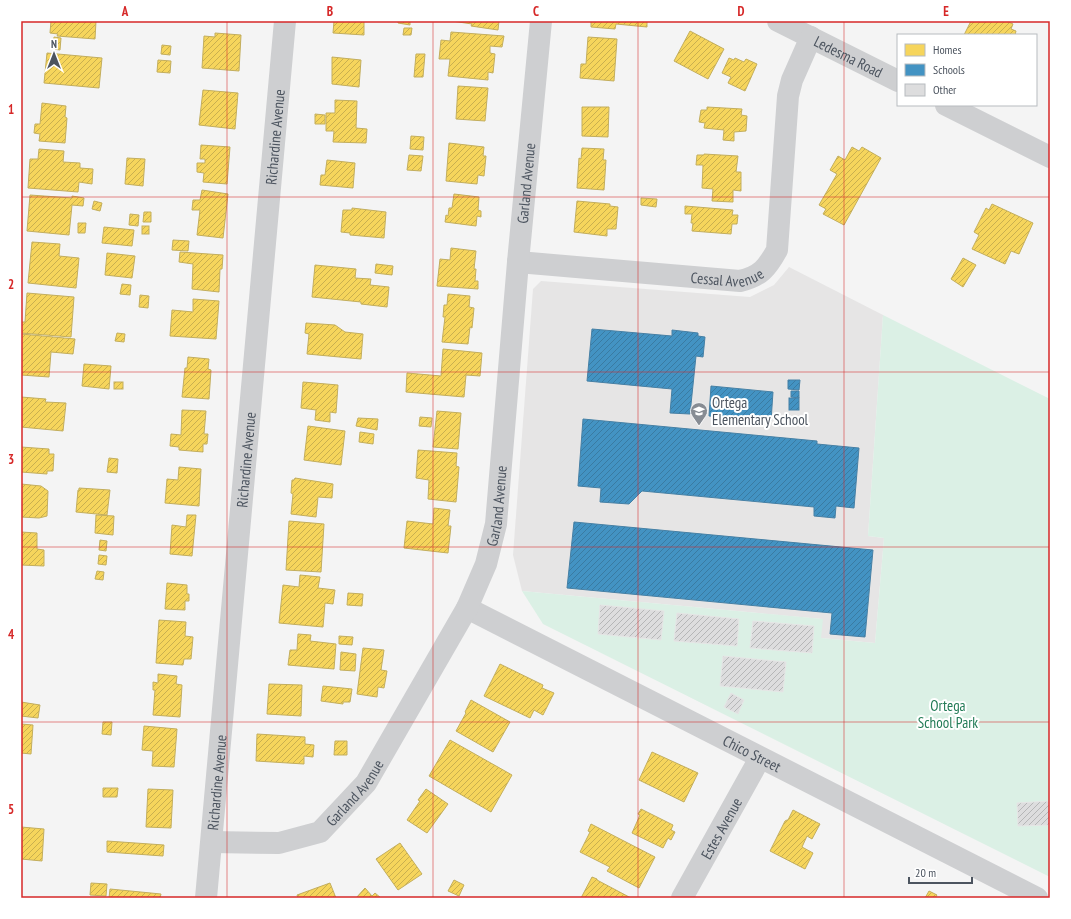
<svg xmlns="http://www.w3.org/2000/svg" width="1071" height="919" font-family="'PT Sans Narrow',sans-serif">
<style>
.education{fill:#e6e5e5}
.park{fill:#dbf0e5}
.homes{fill:url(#homes-hatch);stroke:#c3ae5d}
.schools{fill:url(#schools-hatch);stroke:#4680a5}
.building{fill:url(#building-hatch);stroke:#e6e6e6}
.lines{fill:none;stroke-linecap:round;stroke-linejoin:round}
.street{stroke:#cecfd1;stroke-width:22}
.grid{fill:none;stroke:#d62828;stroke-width:1;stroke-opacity:0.55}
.labels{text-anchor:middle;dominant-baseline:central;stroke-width:4;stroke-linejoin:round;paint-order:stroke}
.street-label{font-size:15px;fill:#4c545f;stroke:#fff}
.poi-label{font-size:15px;fill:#4c545f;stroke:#fff;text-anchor:start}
.park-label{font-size:15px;fill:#227b56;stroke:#fff}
.neatline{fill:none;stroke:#d62828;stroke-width:1.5}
.grid-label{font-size:13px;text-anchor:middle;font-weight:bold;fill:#d62828}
</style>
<defs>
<pattern id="homes-hatch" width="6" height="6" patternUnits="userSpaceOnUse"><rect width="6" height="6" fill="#f6d55c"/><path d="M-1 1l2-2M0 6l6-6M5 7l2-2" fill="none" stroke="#c9af4f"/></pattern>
<pattern id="schools-hatch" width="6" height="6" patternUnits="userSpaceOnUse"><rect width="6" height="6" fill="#4393c3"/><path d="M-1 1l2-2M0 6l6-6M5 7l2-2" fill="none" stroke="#3a7ba2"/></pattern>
<pattern id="building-hatch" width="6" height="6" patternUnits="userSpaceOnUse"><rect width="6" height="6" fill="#ddddde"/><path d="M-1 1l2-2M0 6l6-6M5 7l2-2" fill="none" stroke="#b5b6b7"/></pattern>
</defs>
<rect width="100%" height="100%" fill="#f4f4f4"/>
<path class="education" d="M 789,267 L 883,315 L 868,536 L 884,538 L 875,643 L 820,638 L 822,619 L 522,591 L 513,555 L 533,289 L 541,281 L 750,297 L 774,285 Z"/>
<path class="park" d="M 883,315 L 1050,399 L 1050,877 L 543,624 L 522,591 L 823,619 L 821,638 L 875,643 L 884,538 L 868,536 Z"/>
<g class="homes">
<path d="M 51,21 L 96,21 L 95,39 L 57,36 L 58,34 L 50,33 Z"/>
<path d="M 334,21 L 364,21 L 364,35 L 333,33 Z"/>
<path d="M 398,21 L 410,21 L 410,25 L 398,23 Z"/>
<path d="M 452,21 L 499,21 L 498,30 L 471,26 L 472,24 Z"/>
<path d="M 591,21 L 647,21 L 647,27 L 616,24 L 615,29 L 591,27 Z"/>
<path d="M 971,21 L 1006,21 L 1013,24 L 1011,29 L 1016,31 L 1015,35 L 964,35 Z"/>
<path d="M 404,28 L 412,28 L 411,35 L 403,35 Z"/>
<path d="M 690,31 L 724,49 L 708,79 L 674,61 Z"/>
<path d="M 451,32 L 504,36 L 502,47 L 490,46 L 490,53 L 495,54 L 493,73 L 488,72 L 488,80 L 448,76 L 450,59 L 439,59 L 441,40 L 450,41 Z"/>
<path d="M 215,33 L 241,35 L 239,71 L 202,68 L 204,36 L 215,37 Z"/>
<path d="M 54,37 L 61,38 L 60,50 L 53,49 Z"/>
<path d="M 588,37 L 617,39 L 614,81 L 580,78 L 581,64 L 586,64 Z"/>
<path d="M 162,45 L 171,46 L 170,55 L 161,54 Z"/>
<path d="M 47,53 L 102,58 L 99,88 L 44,83 Z"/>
<path d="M 416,54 L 425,54 L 423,77 L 414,77 Z"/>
<path d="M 332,57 L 361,60 L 359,87 L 332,84 Z"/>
<path d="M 729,58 L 734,60 L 735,58 L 744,62 L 746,59 L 757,64 L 745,91 L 728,83 L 731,77 L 722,73 Z"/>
<path d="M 158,60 L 171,61 L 170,73 L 157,72 Z"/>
<path d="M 458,86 L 488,88 L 485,121 L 456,119 Z"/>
<path d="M 203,90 L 238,93 L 235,129 L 199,125 Z"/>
<path d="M 335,100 L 357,101 L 356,128 L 367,129 L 366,143 L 333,142 L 334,131 L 326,131 L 326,113 L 335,113 Z"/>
<path d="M 42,103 L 66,106 L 65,117 L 67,118 L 65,143 L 39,141 L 40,134 L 34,133 L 35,124 L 40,124 Z"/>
<path d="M 582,107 L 609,107 L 608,137 L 582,136 Z"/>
<path d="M 707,107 L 742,109 L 741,115 L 747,116 L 746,131 L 734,132 L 734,141 L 723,140 L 724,130 L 704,128 L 705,123 L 699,122 L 701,110 L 707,110 Z"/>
<path d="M 315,114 L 325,115 L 325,124 L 315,124 Z"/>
<path d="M 411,136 L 424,137 L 423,150 L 410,149 Z"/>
<path d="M 449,143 L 484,147 L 483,156 L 486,156 L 484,176 L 478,175 L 477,184 L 446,181 Z"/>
<path d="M 201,145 L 230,147 L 227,184 L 203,182 L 204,173 L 197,172 L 197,163 L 205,163 L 205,159 L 200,159 Z"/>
<path d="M 852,147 L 859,151 L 862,147 L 881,158 L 844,225 L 823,214 L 826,209 L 819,205 L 837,174 L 830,170 L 838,156 L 845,160 Z"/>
<path d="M 582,148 L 604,149 L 603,160 L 606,160 L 604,190 L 577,188 L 579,158 L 581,159 Z"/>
<path d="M 39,149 L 64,151 L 63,162 L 80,163 L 80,168 L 93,169 L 92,184 L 79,182 L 78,192 L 28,188 L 30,159 L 38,159 Z"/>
<path d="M 704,154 L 738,156 L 736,172 L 741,172 L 741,191 L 733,190 L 733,202 L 712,201 L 713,189 L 702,188 L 703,165 L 696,165 L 697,155 L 704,155 Z"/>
<path d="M 409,155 L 423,156 L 421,171 L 407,170 Z"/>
<path d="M 127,158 L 145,159 L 143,186 L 125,184 Z"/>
<path d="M 327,160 L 355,163 L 353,188 L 320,185 L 321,175 L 325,175 Z"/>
<path d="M 202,190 L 228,194 L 223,238 L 197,235 L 200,210 L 192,210 L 193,200 L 200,200 Z"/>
<path d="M 454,194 L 479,197 L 478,210 L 481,211 L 481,217 L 477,216 L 476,226 L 445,222 L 446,215 L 448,216 L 449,208 L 452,208 Z"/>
<path d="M 30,195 L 72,198 L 72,196 L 84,198 L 83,206 L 72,205 L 69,235 L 27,231 Z"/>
<path d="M 641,198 L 657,199 L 656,207 L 641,205 Z"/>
<path d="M 94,201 L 102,203 L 100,211 L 92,209 Z"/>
<path d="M 577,201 L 610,204 L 610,206 L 618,207 L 616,229 L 607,229 L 607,236 L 574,232 Z"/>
<path d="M 992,204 L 1033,223 L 1019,254 L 1011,251 L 1005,264 L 972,249 L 979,235 L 974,232 L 986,208 L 989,210 Z"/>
<path d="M 685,206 L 733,210 L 732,215 L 738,215 L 737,224 L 732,224 L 731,234 L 692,231 L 693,223 L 691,223 L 692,214 L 685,214 Z"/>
<path d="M 352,208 L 386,212 L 384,238 L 350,235 L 350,233 L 341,232 L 343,210 L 352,210 Z"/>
<path d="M 144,212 L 151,212 L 151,222 L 143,222 Z"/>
<path d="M 130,214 L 139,215 L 138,226 L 129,225 Z"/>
<path d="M 78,223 L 86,223 L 85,233 L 78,233 Z"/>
<rect x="142" y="226" width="7" height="8"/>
<path d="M 104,227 L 134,230 L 132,246 L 102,243 Z"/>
<path d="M 173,240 L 189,241 L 188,251 L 172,250 Z"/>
<path d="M 32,242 L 60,244 L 59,256 L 79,258 L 76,288 L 28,283 Z"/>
<path d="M 451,248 L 476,251 L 474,269 L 476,269 L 475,281 L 478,281 L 478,289 L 437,286 L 440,259 L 450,260 Z"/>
<path d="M 180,252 L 223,255 L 222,269 L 220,269 L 219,292 L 192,289 L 193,264 L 179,262 Z"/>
<path d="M 107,253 L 135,256 L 132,278 L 105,275 Z"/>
<path d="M 963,258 L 976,265 L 963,287 L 951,279 Z"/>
<path d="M 376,264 L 393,266 L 392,275 L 375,273 Z"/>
<path d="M 315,265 L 356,269 L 355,278 L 371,279 L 370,285 L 389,287 L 387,307 L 361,304 L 361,302 L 312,297 Z"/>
<path d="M 122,284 L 131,285 L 130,295 L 120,294 Z"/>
<path d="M 27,293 L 74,297 L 71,337 L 21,333 L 21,322 L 25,322 Z"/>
<path d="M 448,294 L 470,296 L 469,307 L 474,308 L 472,328 L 470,327 L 468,344 L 442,342 L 445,317 L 443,317 L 444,305 L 447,305 Z"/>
<path d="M 140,295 L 149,296 L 148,308 L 139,307 Z"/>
<path d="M 193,299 L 219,301 L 216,339 L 170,336 L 172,310 L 193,312 Z"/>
<path d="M 306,323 L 335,325 L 345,332 L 363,334 L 361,359 L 307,354 L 309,334 L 305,333 Z"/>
<path d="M 117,333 L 125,334 L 124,342 L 115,341 Z"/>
<path d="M 21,334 L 75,339 L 73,354 L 51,352 L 49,377 L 21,375 Z"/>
<path d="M 443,349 L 482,353 L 480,376 L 466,375 L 464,397 L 406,392 L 407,373 L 441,376 Z"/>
<path d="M 188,357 L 209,359 L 208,369 L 211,370 L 209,399 L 182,397 L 185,368 L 187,368 Z"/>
<path d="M 84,364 L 111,366 L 109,389 L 82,386 Z"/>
<rect x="114" y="382" width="9" height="7"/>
<path d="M 303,382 L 338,385 L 336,413 L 330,412 L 330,422 L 315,420 L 316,410 L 301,408 Z"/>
<path d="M 21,397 L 46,399 L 45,402 L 66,403 L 63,431 L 21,427 Z"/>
<path d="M 182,410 L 206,411 L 204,434 L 208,434 L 207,444 L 203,444 L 203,452 L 179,450 L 179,447 L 170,446 L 171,434 L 181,435 Z"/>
<path d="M 437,411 L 461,413 L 458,449 L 433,447 Z"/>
<path d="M 420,417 L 432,418 L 431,427 L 419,426 Z"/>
<path d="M 358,418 L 378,419 L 377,430 L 356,426 Z"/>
<path d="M 308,426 L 345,431 L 341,465 L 304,460 Z"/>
<path d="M 360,432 L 374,434 L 373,444 L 359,442 Z"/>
<path d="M 21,447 L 49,449 L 49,454 L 54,454 L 53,471 L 47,471 L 47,474 L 21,472 Z"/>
<path d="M 418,450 L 457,453 L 456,466 L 459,467 L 456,502 L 428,499 L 429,480 L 416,478 Z"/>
<path d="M 109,458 L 118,459 L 117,473 L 107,472 Z"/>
<path d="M 179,467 L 201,469 L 199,506 L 165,503 L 167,479 L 178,480 Z"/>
<path d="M 295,478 L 333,484 L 332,498 L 318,497 L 316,517 L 291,514 L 293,494 L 291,493 L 292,480 L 294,480 Z"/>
<path d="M 21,484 L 41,486 L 48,491 L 47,516 L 39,518 L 21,517 Z"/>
<path d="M 79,488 L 110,490 L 107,515 L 76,512 L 78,490 L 79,490 Z"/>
<path d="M 434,508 L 450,510 L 448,526 L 451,526 L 448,553 L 404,548 L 407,521 L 433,524 Z"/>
<path d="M 96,515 L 114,516 L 113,535 L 95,533 Z"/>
<path d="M 187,515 L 196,515 L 192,556 L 170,554 L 172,525 L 186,527 Z"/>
<path d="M 289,521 L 324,524 L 321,572 L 286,570 Z"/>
<path d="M 21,532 L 37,533 L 37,549 L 44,550 L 44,566 L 21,565 Z"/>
<path d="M 100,540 L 107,541 L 106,551 L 99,550 Z"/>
<path d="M 99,555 L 107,556 L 106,565 L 98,564 Z"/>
<path d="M 97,571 L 104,572 L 103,580 L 95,579 Z"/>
<path d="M 300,575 L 320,577 L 318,588 L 335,590 L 333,604 L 325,603 L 323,627 L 279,623 L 283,585 L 299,587 Z"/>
<path d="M 167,583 L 187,585 L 187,594 L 189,594 L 189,601 L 185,601 L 185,610 L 165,609 Z"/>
<path d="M 348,593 L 363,594 L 362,606 L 347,605 Z"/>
<path d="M 159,620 L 186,622 L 185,636 L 193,637 L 191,659 L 184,659 L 183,665 L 156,663 Z"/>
<path d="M 298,634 L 311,635 L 310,641 L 336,644 L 334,669 L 288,665 L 290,650 L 297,650 Z"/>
<path d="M 339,636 L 353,637 L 352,645 L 339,644 Z"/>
<path d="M 363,648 L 384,650 L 381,670 L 387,671 L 384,688 L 378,687 L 377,697 L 357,694 Z"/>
<path d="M 341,652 L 356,654 L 355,671 L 340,670 Z"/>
<path d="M 500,664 L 543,685 L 542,688 L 554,693 L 543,715 L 534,710 L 530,718 L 484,696 Z"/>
<path d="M 158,674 L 177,676 L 176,684 L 182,685 L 180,717 L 153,715 L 155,690 L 153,690 L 153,682 L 158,683 Z"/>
<path d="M 269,684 L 302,685 L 301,716 L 267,714 Z"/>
<path d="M 323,686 L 352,689 L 350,702 L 343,702 L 343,704 L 321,701 Z"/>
<path d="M 471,700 L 510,722 L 493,752 L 456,731 L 466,713 L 465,712 Z"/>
<path d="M 21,702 L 40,705 L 38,718 L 21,716 Z"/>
<path d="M 103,722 L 112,722 L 111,735 L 102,734 Z"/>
<path d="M 21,724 L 33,725 L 31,754 L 21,753 Z"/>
<path d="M 144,726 L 177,729 L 174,767 L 152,766 L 153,751 L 142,750 Z"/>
<path d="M 257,734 L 305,737 L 305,744 L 314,745 L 313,757 L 304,756 L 304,764 L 256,761 Z"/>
<path d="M 450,740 L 512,775 L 491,812 L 429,776 Z"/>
<path d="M 335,741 L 347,741 L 347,755 L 334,755 Z"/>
<path d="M 652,752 L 698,773 L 684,802 L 639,780 Z"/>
<path d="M 103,788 L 118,788 L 117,797 L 103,797 Z"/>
<path d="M 148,789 L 173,790 L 171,828 L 146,827 Z"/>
<path d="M 426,789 L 448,804 L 427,833 L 407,820 L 420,801 L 418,800 Z"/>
<path d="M 641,809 L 673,825 L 671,830 L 675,832 L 671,840 L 668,838 L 663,848 L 632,833 L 640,815 L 638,814 Z"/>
<path d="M 793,810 L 820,824 L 812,839 L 807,836 L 802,847 L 813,853 L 805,869 L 770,851 L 785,821 L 787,820 L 788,820 Z"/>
<path d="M 591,824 L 655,857 L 639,888 L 607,871 L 610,867 L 580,852 L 590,832 L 588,831 Z"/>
<path d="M 21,827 L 44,829 L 42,861 L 21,859 Z"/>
<path d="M 107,841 L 164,845 L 163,856 L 107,852 Z"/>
<path d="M 400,843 L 422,874 L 398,890 L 376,859 Z"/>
<path d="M 592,877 L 597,879 L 597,880 L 631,898 L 581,898 Z"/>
<path d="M 454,880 L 464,885 L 459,896 L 448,891 Z"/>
<path d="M 91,883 L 107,884 L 106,896 L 90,895 Z"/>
<path d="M 330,883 L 336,898 L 298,898 L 297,895 Z"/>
<path d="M 365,888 L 372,896 L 375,893 L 381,898 L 356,898 Z"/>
<path d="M 110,889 L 161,894 L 160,898 L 109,898 Z"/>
<path d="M 929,891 L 937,895 L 935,898 L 925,898 Z"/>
</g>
<g class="schools">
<path d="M 592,329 L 672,336 L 672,330 L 698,333 L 698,336 L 705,337 L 703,357 L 696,356 L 690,414 L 670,413 L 672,389 L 587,381 Z"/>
<path d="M 788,380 L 800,380 L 799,390 L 788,389 Z"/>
<path d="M 711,386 L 773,392 L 771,421 L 709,416 Z"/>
<path d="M 791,391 L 799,391 L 799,398 L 791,397 Z"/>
<rect x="789" y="398" width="10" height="12"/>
<path d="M 583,419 L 817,441 L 817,444 L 859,448 L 854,508 L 836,506 L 835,518 L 814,516 L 814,507 L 642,491 L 629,504 L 600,502 L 601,488 L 578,486 Z"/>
<path d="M 574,522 L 873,550 L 865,637 L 830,634 L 832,613 L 567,588 Z"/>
</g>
<g class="building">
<path d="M 600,605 L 664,611 L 661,640 L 598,634 Z"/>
<path d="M 677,613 L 739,619 L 737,646 L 674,641 Z"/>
<path d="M 753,621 L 814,626 L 812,653 L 750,648 Z"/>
<path d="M 723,656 L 786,662 L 783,692 L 720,686 Z"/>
<path d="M 731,693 L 744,700 L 738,714 L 724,707 Z"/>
<path d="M 1050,801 L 1050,825 L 1018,826 L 1017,803 Z"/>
</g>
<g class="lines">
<g class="street">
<path id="s1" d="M 778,21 L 898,81"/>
<path d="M 946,105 L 1050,157"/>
<path id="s2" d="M 518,262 L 740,281 C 761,276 767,268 777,250 L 788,96 L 792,80 L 811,37"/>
<path id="s3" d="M 467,608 L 1037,898"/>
<path id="s4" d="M 212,842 L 279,843 L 320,832 L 366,783 L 467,608 L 486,564 L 496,524 L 518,262 L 541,21"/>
<path id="s5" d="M 206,898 L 285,21"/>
<path id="s6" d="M 682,898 L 760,758"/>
</g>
</g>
<path class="grid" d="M 227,21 L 227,898M 433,21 L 433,898M 638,21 L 638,898M 844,21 L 844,898M 21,197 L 1050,197M 21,372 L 1050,372M 21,547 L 1050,547M 21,722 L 1050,722"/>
<defs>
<g id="school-pin" transform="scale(0.9)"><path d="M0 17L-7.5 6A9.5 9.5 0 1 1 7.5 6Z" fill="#878c93" stroke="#fff"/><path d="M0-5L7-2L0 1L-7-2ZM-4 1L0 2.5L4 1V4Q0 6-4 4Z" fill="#fff"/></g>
</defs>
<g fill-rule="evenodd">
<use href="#school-pin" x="699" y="411"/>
</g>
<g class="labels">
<g class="street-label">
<text stroke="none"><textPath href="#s1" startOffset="79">Ledesma Road</textPath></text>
<text stroke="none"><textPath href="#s5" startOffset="764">Richardine Avenue</textPath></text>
<text stroke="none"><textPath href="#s4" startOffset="810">Garland Avenue</textPath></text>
<text stroke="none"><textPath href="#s2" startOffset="210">Cessal Avenue</textPath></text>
<text stroke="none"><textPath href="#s5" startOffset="440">Richardine Avenue</textPath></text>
<text stroke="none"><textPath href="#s4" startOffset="486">Garland Avenue</textPath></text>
<text stroke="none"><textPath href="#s3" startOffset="320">Chico Street</textPath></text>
<text stroke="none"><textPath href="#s5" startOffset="116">Richardine Avenue</textPath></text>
<text stroke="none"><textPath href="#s4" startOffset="162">Garland Avenue</textPath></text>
<text stroke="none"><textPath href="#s6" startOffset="80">Estes Avenue</textPath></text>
</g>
<g class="poi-label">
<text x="712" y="402">Ortega<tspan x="712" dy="17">Elementary School</tspan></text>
</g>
<g class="park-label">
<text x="948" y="705">Ortega<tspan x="948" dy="17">School Park</tspan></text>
</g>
</g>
<rect width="1071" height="919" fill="none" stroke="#ffffff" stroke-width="44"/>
<rect x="897" y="34" width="140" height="72" fill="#ffffff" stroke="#b7bbbf"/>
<rect x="905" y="44" width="20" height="12" fill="#f6d55c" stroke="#b7bbbf"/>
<text x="933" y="54" font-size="12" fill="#4c545f">Homes</text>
<rect x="905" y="64" width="20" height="12" fill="#4393c3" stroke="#b7bbbf"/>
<text x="933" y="74" font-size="12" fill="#4c545f">Schools</text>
<rect x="905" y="84" width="20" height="12" fill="#ddddde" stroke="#b7bbbf"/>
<text x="933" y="94" font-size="12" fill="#4c545f">Other</text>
<g transform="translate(54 54)" stroke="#ffffff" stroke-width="3" paint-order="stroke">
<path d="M0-3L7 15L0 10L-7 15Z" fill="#4c545f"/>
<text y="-6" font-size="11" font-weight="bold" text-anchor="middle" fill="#4c545f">N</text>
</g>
<path d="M909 877v6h63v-6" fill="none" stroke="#4c545f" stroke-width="2"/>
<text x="915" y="877" font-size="12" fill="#4c545f" stroke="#ffffff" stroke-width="3" paint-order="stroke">20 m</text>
<rect x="22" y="22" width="1027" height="875" class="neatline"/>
<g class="grid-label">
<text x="125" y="16">A</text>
<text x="330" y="16">B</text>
<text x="536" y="16">C</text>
<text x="741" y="16">D</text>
<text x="946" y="16">E</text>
<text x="11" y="114">1</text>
<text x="11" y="289">2</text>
<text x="11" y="464">3</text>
<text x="11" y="639">4</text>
<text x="11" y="814">5</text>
</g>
</svg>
